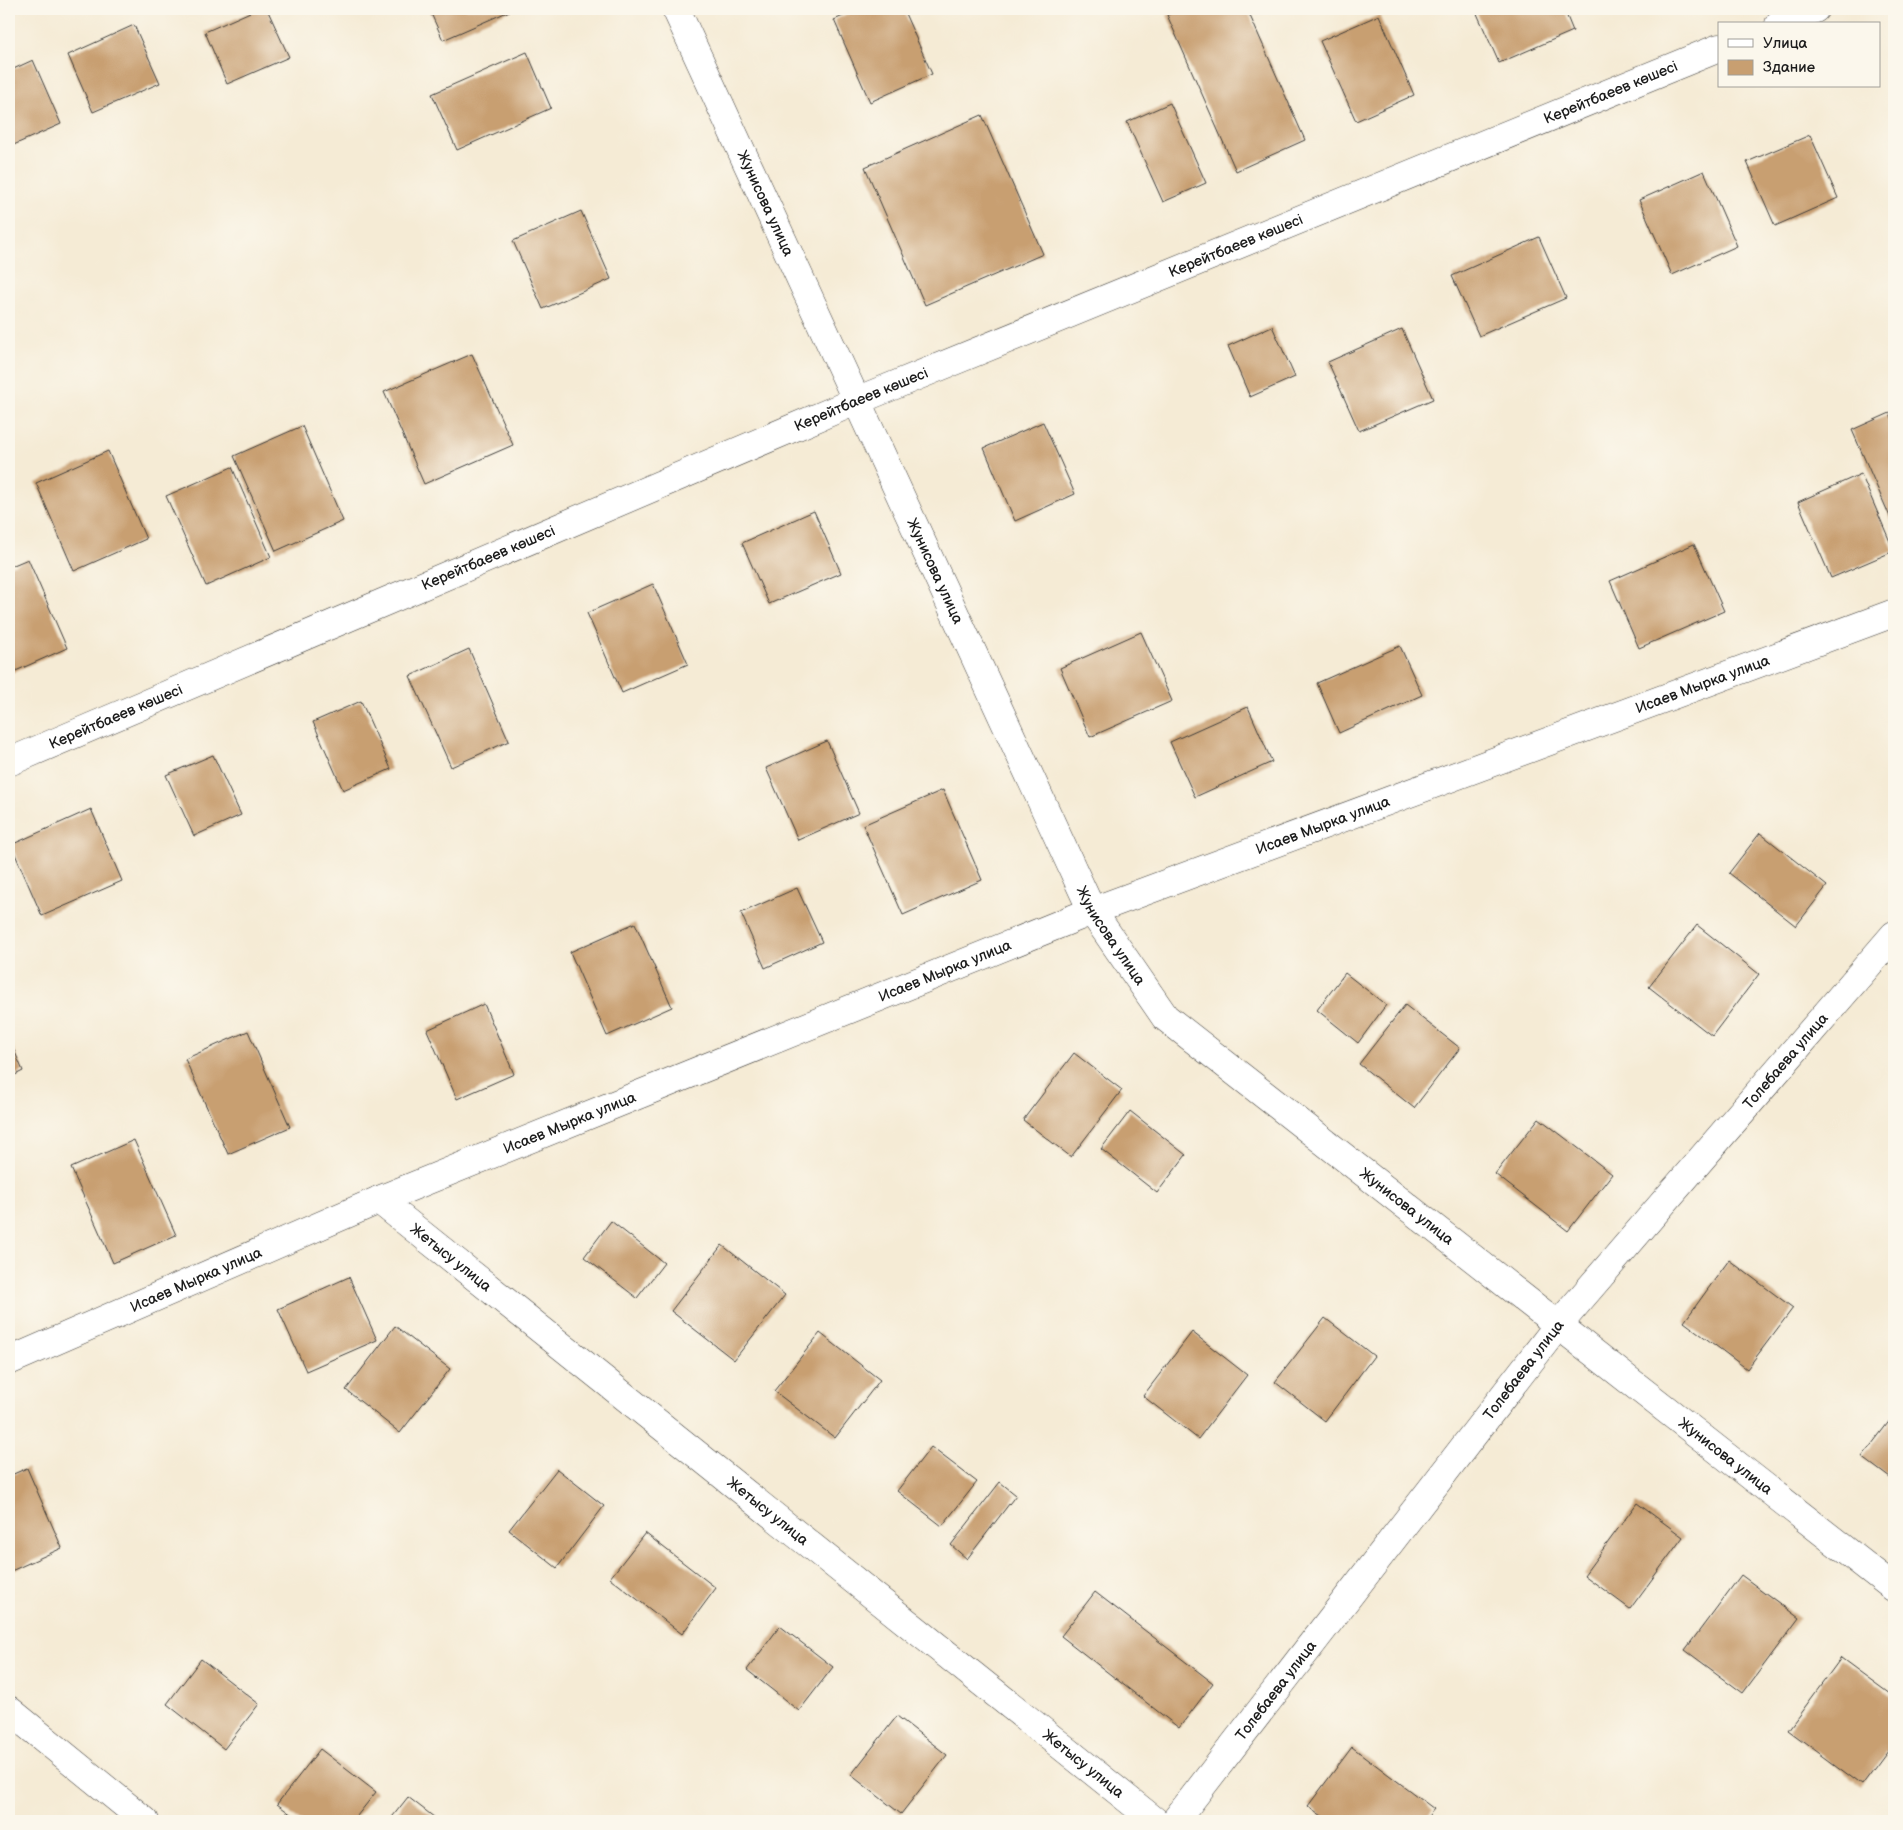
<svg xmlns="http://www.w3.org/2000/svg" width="1903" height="1830" font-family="'Balsamiq Sans',sans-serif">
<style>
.building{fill:#c89f71}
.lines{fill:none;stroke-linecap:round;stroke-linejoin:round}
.minor-casing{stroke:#3d3b38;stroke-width:29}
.minor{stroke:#fff;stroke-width:28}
.labels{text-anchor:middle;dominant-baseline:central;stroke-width:4;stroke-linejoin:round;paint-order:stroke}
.street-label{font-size:15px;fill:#1c1c1c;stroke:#fbf7ec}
</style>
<rect width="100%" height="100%" fill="#fbf7ec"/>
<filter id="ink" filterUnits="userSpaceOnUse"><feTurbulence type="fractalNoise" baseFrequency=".02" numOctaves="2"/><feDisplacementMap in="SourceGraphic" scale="10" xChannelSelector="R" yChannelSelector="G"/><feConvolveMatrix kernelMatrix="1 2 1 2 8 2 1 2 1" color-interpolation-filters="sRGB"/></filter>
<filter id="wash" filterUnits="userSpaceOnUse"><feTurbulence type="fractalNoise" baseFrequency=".0096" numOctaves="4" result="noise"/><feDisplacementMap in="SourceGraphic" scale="20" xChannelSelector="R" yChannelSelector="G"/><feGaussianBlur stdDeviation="1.12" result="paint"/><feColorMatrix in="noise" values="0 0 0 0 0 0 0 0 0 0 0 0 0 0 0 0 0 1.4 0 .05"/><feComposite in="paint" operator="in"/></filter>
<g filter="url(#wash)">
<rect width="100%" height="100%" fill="#f5ebd5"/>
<g id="blocks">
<g class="building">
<path d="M 257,9 L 267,9 L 289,57 L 227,84 L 205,32 Z"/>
<path d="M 429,9 L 514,9 L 443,40 Z"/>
<path d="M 859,9 L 903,9 L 932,74 L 870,102 L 834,20 Z"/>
<path d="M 1183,9 L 1247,9 L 1305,140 L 1236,171 L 1167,15 Z"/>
<path d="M 1475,9 L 1564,9 L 1573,31 L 1499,63 Z"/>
<path d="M 1379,15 L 1414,95 L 1356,121 L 1320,41 Z"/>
<path d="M 134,25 L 160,83 L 93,112 L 68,55 Z"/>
<path d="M 527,52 L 551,108 L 457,150 L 432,94 Z"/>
<path d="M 33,60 L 61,124 L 9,147 L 9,71 Z"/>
<path d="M 1170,103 L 1206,183 L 1163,202 L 1127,122 Z"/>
<path d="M 982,115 L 1043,254 L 925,305 L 865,167 Z"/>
<path d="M 1810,135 L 1838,198 L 1775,226 L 1747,162 Z"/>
<path d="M 1704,171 L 1737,246 L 1672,275 L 1639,200 Z"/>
<path d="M 581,211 L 611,279 L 543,309 L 513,241 Z"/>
<path d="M 1539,237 L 1566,298 L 1479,336 L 1452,276 Z"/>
<path d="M 1272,326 L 1295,377 L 1250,397 L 1228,346 Z"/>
<path d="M 1402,329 L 1433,399 L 1359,431 L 1328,362 Z"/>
<path d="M 472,354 L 513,445 L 424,484 L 384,392 Z"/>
<path d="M 1890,413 L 1894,423 L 1894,526 L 1852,430 Z"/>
<path d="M 1043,422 L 1075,494 L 1015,521 L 984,448 Z"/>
<path d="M 302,426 L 343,521 L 276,551 L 234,456 Z"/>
<path d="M 108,451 L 146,539 L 74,571 L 36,483 Z"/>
<path d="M 232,467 L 271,557 L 206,586 L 166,496 Z"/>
<path d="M 1861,474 L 1894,551 L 1831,578 L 1798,502 Z"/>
<path d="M 814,511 L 841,573 L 769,604 L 742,543 Z"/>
<path d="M 1694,544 L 1724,611 L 1639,648 L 1610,581 Z"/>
<path d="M 28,559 L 67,648 L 9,674 L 9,567 Z"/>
<path d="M 653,584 L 688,664 L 622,693 L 587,613 Z"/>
<path d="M 1141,632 L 1172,701 L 1090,737 L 1060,668 Z"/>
<path d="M 1400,646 L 1422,695 L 1339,733 L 1317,683 Z"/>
<path d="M 469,649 L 509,741 L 451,767 L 410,676 Z"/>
<path d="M 361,701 L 391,769 L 343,790 L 313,722 Z"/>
<path d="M 1248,707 L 1272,762 L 1195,797 L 1170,742 Z"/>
<path d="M 827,741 L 859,813 L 798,840 L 766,768 Z"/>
<path d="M 213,755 L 241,815 L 194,836 L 166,775 Z"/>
<path d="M 943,790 L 982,880 L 903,915 L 863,825 Z"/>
<path d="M 91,809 L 122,881 L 42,916 L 11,845 Z"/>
<path d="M 1760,833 L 1827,886 L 1796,926 L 1729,873 Z"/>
<path d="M 797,888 L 822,942 L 765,968 L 741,913 Z"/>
<path d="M 635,923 L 672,1007 L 607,1036 L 570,952 Z"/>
<path d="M 1697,925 L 1759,974 L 1712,1036 L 1649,987 Z"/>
<path d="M 1345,973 L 1386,1005 L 1358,1043 L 1317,1010 Z"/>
<path d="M 484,1004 L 514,1074 L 457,1099 L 427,1030 Z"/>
<path d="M 1405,1005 L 1460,1048 L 1414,1108 L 1359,1064 Z"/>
<path d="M 248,1031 L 290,1127 L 228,1154 L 185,1059 Z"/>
<path d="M 9,1038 L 23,1071 L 9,1078 Z"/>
<path d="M 1074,1053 L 1122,1090 L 1071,1157 L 1023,1120 Z"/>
<path d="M 1130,1111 L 1186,1155 L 1157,1193 L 1101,1149 Z"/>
<path d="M 1539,1118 L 1612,1174 L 1568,1231 L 1495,1174 Z"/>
<path d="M 134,1140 L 176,1235 L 113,1263 L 71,1168 Z"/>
<path d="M 611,1221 L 664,1263 L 637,1298 L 584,1257 Z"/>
<path d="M 722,1245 L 785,1295 L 734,1360 L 671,1311 Z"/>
<path d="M 1729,1260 L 1793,1308 L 1747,1369 L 1684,1322 Z"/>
<path d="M 349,1277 L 377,1340 L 306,1371 L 278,1309 Z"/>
<path d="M 1325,1318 L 1374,1356 L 1325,1421 L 1275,1382 Z"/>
<path d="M 395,1326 L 450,1369 L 400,1433 L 346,1390 Z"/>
<path d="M 1192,1332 L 1247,1375 L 1198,1439 L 1143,1396 Z"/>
<path d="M 820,1333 L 880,1380 L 835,1438 L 774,1391 Z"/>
<path d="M 1894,1415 L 1894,1481 L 1862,1457 Z"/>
<path d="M 931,1447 L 977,1482 L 942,1526 L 897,1491 Z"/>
<path d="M 27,1468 L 62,1548 L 9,1572 L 9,1476 Z"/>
<path d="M 557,1469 L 604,1506 L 557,1568 L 509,1530 Z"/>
<path d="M 1000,1482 L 1016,1495 L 967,1559 L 951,1545 Z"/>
<path d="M 1637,1503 L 1683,1537 L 1630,1609 L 1584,1575 Z"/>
<path d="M 645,1533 L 716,1588 L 682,1634 L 610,1578 Z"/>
<path d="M 1741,1575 L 1799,1618 L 1743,1693 L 1685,1650 Z"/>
<path d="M 1095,1592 L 1213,1683 L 1179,1728 L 1061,1636 Z"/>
<path d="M 780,1626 L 833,1667 L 799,1711 L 747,1670 Z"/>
<path d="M 1841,1658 L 1894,1697 L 1894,1742 L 1862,1785 L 1788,1730 Z"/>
<path d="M 201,1659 L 259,1704 L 224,1749 L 167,1704 Z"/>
<path d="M 897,1716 L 947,1755 L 901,1814 L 851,1775 Z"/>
<path d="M 1352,1747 L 1434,1809 L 1424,1821 L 1329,1821 L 1308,1806 Z"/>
<path d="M 320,1749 L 376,1792 L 353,1821 L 300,1821 L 277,1804 Z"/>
<path d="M 408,1797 L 439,1821 L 389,1821 Z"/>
</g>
</g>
</g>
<g filter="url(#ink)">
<use href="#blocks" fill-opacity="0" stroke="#3d3b38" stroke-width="1"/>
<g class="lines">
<g class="minor-casing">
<g id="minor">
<path id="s1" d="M 676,9 L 1092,911 L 1165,1017 L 1894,1588"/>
<path d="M 1779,24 L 1815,9"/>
<path id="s2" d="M 9,762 L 856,401 L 1719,48"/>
<path id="s3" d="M 379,1200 L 1155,1821"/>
<path id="s4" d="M 9,1361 L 379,1200 L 1092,911 L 1894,613"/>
<path d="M 9,1710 L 145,1821"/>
<path id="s5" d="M 1175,1821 L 1559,1324 L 1894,935"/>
</g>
</g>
<use href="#minor" class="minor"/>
</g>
</g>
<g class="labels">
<g class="street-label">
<text stroke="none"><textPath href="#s2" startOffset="1736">Керейтбаеев көшесі</textPath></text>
<text stroke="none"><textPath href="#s1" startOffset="214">Жунисова улица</textPath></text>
<text stroke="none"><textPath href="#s2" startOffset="1331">Керейтбаеев көшесі</textPath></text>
<text stroke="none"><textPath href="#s2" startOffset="926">Керейтбаеев көшесі</textPath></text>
<text stroke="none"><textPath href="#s2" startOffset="521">Керейтбаеев көшесі</textPath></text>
<text stroke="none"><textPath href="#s1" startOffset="619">Жунисова улица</textPath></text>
<text stroke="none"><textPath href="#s4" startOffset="1824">Исаев Мырка улица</textPath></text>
<text stroke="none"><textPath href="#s2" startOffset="116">Керейтбаеев көшесі</textPath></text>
<text stroke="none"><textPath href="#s4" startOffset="1419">Исаев Мырка улица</textPath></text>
<text stroke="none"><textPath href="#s1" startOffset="1024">Жунисова улица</textPath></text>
<text stroke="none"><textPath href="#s4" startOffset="1014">Исаев Мырка улица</textPath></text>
<text stroke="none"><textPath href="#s5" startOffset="975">Толебаева улица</textPath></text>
<text stroke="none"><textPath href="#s4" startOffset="609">Исаев Мырка улица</textPath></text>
<text stroke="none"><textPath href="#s1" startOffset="1429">Жунисова улица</textPath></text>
<text stroke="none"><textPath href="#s3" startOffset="92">Жетысу улица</textPath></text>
<text stroke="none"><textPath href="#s4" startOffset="204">Исаев Мырка улица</textPath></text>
<text stroke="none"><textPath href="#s5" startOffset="570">Толебаева улица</textPath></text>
<text stroke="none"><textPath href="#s1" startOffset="1834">Жунисова улица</textPath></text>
<text stroke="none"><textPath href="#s3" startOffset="498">Жетысу улица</textPath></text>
<text stroke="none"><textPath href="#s5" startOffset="165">Толебаева улица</textPath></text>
<text stroke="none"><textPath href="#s3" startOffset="902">Жетысу улица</textPath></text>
</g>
</g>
<rect width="1903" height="1830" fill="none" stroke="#fbf7ec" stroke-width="30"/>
<rect x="1718" y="22" width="162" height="65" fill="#fbf7ec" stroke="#a29f99"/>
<rect x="1728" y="39" width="25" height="8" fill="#ffffff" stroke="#a29f99"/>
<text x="1763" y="48" font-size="15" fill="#1c1c1c">Улица</text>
<rect x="1728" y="60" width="25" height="15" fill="#c89f71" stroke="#a29f99"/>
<text x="1763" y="72" font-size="15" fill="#1c1c1c">Здание</text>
</svg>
